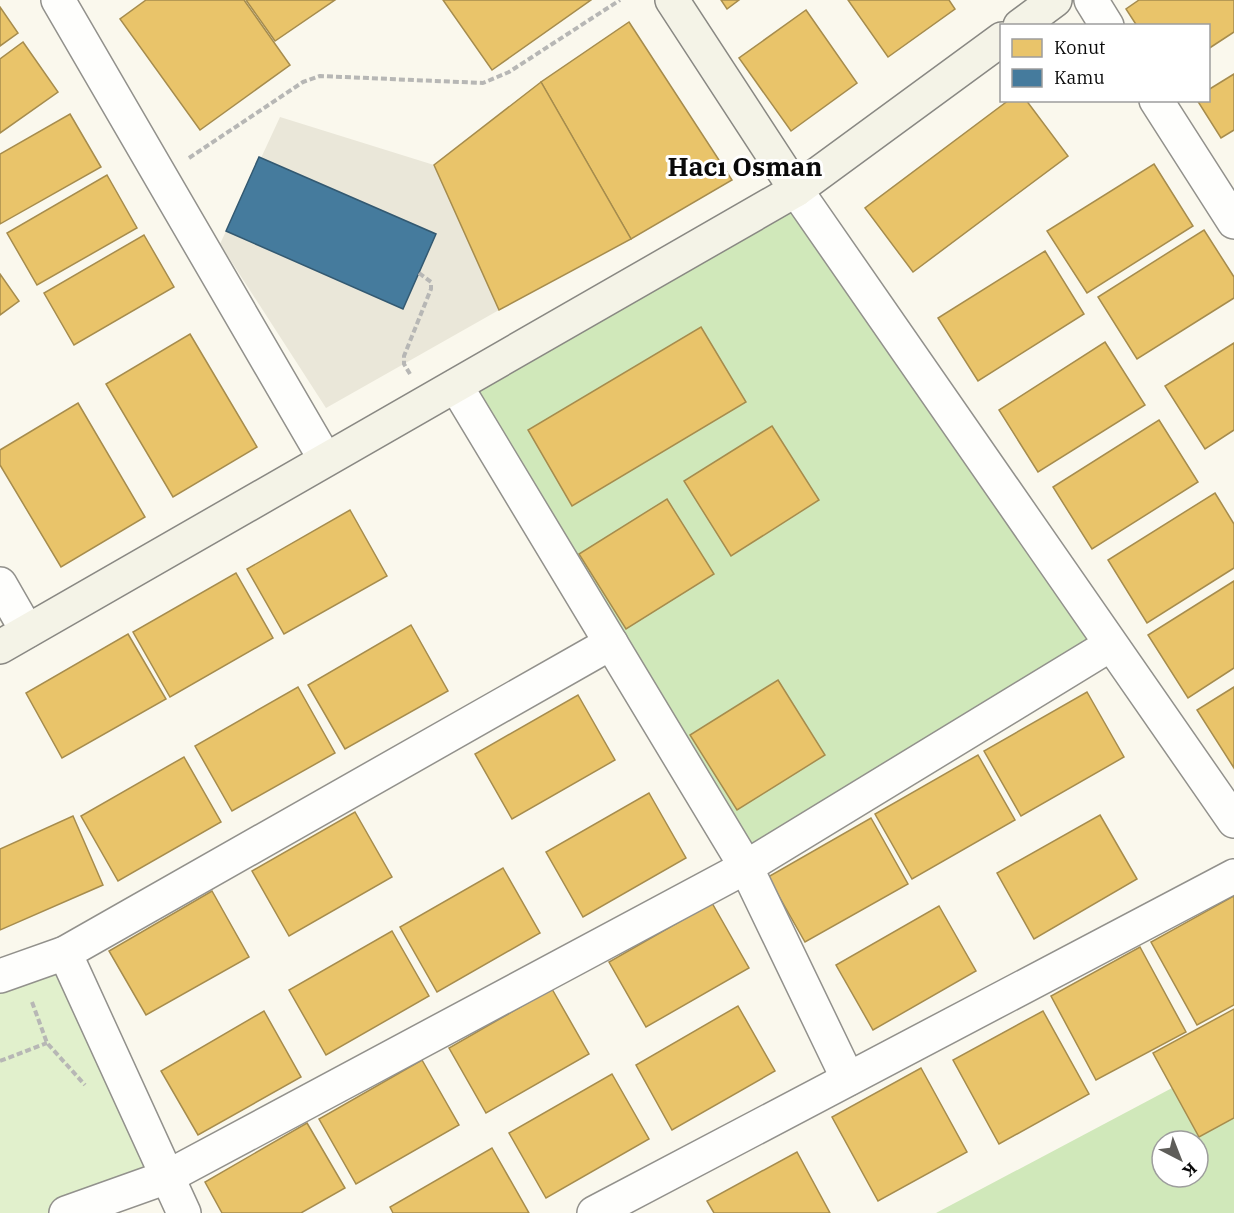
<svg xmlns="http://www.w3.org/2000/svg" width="1234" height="1213" font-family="'IBM Plex Serif',serif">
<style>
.green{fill:#e1f0cc}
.forest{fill:#d0e8ba;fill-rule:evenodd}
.plaza{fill:#eae7d9}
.homes{fill:#e9c46a;stroke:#a68c4d;stroke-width:1.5}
.public{fill:#457b9d;stroke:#335971;stroke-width:1.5}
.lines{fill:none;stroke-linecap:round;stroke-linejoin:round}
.street-casing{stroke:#92918c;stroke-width:36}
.secondary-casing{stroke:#898883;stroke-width:36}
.path{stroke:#b7b7b5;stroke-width:4;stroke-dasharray:6 3;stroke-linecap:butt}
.street{stroke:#fefefc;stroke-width:33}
.secondary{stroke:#f4f3e7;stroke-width:33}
.labels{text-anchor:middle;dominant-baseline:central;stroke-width:6;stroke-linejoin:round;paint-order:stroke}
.district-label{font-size:26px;font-weight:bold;fill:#0a0a0a;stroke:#fff}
</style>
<rect width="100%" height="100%" fill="#faf8ed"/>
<path class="green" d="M 65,953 L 167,1177 L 66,1213 L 0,1213 L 0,976 Z"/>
<g class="forest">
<path d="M 796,190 L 1110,645 L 746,867 L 456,386 Z"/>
<path d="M 1172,1088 L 1199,1137 L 1234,1118 L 1234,1213 L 936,1213 ZM 1162,1141 L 1198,1141 L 1198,1177 L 1162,1177 Z"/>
</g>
<path class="plaza" d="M 280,117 L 434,165 L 499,310 L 326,408 L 220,244 L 226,231 L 403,309 L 436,234 L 261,158 Z"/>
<g class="homes">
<path d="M 146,0 L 244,0 L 290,65 L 200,130 L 120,19 Z"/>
<path d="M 246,0 L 335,0 L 275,41 Z"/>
<path d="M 443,0 L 591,0 L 492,70 Z"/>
<path d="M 721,0 L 739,0 L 727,9 Z"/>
<path d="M 848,0 L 949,0 L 955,9 L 888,57 Z"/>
<path d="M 1139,0 L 1234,0 L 1234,32 L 1208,49 L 1208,26 L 1137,26 L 1126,9 Z"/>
<path d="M 0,7 L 18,33 L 0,46 Z"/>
<path d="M 806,10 L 857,83 L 791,131 L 739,58 Z"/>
<path d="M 629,22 L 732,180 L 631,239 L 541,82 Z"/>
<path d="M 23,42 L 58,92 L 0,133 L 0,59 Z"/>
<path d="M 1234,74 L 1234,130 L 1221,138 L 1197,100 L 1208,100 L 1208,90 Z"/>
<path d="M 541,82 L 631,239 L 499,310 L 434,165 Z"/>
<path d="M 1009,100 L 1026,100 L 1068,156 L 913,272 L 865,208 Z"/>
<path d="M 70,114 L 101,167 L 0,224 L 0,154 Z"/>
<path d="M 1154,164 L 1193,226 L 1087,293 L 1047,231 Z"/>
<path d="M 107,175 L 137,228 L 37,285 L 7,233 Z"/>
<path d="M 1204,230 L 1234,277 L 1234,298 L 1137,359 L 1098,297 Z"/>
<path d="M 144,235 L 174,287 L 74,345 L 44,293 Z"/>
<path d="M 1045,251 L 1084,314 L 978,381 L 938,318 Z"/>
<path d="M 0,274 L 19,301 L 0,315 Z"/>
<path d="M 701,327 L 746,402 L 572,506 L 528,430 Z"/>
<path d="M 190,334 L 257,447 L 173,497 L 106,384 Z"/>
<path d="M 1105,342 L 1145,405 L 1038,472 L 999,410 Z"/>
<path d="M 1234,343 L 1234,430 L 1205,449 L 1165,386 Z"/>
<path d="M 78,403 L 145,517 L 61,567 L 0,465 L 0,450 Z"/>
<path d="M 1159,420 L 1198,482 L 1092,549 L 1053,487 Z"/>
<path d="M 772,426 L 819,500 L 731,556 L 684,481 Z"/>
<path d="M 1215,493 L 1234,524 L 1234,568 L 1147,623 L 1108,560 Z"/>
<path d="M 667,499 L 714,574 L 626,629 L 579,554 Z"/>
<path d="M 350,510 L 387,576 L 284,634 L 247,569 Z"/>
<path d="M 236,573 L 273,638 L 170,697 L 133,632 Z"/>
<path d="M 1234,581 L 1234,668 L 1188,698 L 1148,635 Z"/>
<path d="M 411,625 L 448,691 L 345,749 L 308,685 Z"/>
<path d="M 128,634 L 166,699 L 62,758 L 26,693 Z"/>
<path d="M 778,680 L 825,755 L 737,810 L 690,735 Z"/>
<path d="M 298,687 L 335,753 L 232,811 L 195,746 Z"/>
<path d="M 1234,687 L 1234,768 L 1197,710 Z"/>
<path d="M 1087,692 L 1124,757 L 1021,816 L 984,751 Z"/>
<path d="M 578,695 L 615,760 L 512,819 L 475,754 Z"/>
<path d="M 978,755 L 1015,820 L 912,879 L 875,814 Z"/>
<path d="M 184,757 L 221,822 L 118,881 L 81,816 Z"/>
<path d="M 649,793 L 686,858 L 583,917 L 546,852 Z"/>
<path d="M 355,812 L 392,877 L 289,936 L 252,871 Z"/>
<path d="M 1100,815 L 1137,879 L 1034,939 L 997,873 Z"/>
<path d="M 73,816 L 103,885 L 0,930 L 0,849 Z"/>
<path d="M 871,818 L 908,884 L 805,942 L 768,877 Z"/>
<path d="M 503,868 L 540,933 L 437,992 L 400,927 Z"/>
<path d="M 212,891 L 249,957 L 146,1015 L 109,951 Z"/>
<path d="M 1234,896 L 1234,1005 L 1197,1025 L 1151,942 Z"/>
<path d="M 712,903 L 749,968 L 646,1027 L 609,962 Z"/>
<path d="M 939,906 L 976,971 L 873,1030 L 836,965 Z"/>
<path d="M 392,931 L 429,996 L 326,1055 L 289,990 Z"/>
<path d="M 1140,947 L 1186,1032 L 1096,1080 L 1051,996 Z"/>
<path d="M 552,989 L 589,1054 L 486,1113 L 449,1048 Z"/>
<path d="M 738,1006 L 775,1071 L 672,1130 L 636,1065 Z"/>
<path d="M 1234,1009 L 1234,1118 L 1199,1137 L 1153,1053 Z"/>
<path d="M 264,1011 L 301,1077 L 198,1135 L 161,1071 Z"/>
<path d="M 1043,1011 L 1089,1094 L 999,1144 L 953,1060 Z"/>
<path d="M 422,1060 L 459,1125 L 356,1184 L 319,1119 Z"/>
<path d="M 921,1068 L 967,1152 L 878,1201 L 832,1117 Z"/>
<path d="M 612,1074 L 649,1139 L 546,1198 L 509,1133 Z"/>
<path d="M 307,1123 L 345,1188 L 301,1213 L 222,1213 L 205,1182 Z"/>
<path d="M 492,1148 L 529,1213 L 393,1213 L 390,1207 Z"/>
<path d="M 797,1152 L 830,1213 L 714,1213 L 707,1201 Z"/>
</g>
<path class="public" d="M 259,157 L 436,234 L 403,309 L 226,231 Z"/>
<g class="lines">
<g class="street-casing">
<g id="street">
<path d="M 58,0 L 325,459"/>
<path d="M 1091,0 L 1107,26"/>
<path d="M 1156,100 L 1234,222"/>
<path d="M 796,190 L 1234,821"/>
<path d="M 456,386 L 746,867 L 848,1079"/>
<path d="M 0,584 L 27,631"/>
<path d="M 65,953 L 184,1213"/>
<path d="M 0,976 L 65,953 L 611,643"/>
<path d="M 66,1213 L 167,1177 L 746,867 L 1110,645"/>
<path d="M 594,1213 L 1234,876"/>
</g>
</g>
<g class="secondary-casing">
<g id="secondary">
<path d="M 672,0 L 796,190"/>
<path d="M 1020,26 L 1055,0"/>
<path d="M 0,647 L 796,190 L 1002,39"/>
</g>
</g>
<g class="path">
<path d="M 189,158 L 303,82 L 320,76 L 483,83 L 509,72 L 620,0"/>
<path d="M 410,374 L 404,364 L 404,356 L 431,289 L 431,282 L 419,273"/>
<path d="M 32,1002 L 47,1043 L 85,1085"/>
<path d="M 0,1061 L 47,1043"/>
</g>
<use href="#street" class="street"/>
<use href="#secondary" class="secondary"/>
</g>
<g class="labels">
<g class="district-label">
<text x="745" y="166">Hacı Osman</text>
</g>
</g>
<rect x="1000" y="24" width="210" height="78" fill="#ffffff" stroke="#9d9d9d" stroke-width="1.5"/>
<rect x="1012" y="39" width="30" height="18" fill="#e9c46a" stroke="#9d9d9d" stroke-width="1.5"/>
<text x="1054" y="54" font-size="18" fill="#0a0a0a">Konut</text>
<rect x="1012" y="69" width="30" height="18" fill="#457b9d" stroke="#9d9d9d" stroke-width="1.5"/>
<text x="1054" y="84" font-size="18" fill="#0a0a0a">Kamu</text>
<g transform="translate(1180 1159) rotate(138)"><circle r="28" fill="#ffffff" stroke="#9d9d9d" stroke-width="1.5"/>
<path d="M0-4.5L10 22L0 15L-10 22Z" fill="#5e5d59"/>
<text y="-9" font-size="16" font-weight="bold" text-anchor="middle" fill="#0a0a0a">K</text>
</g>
</svg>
